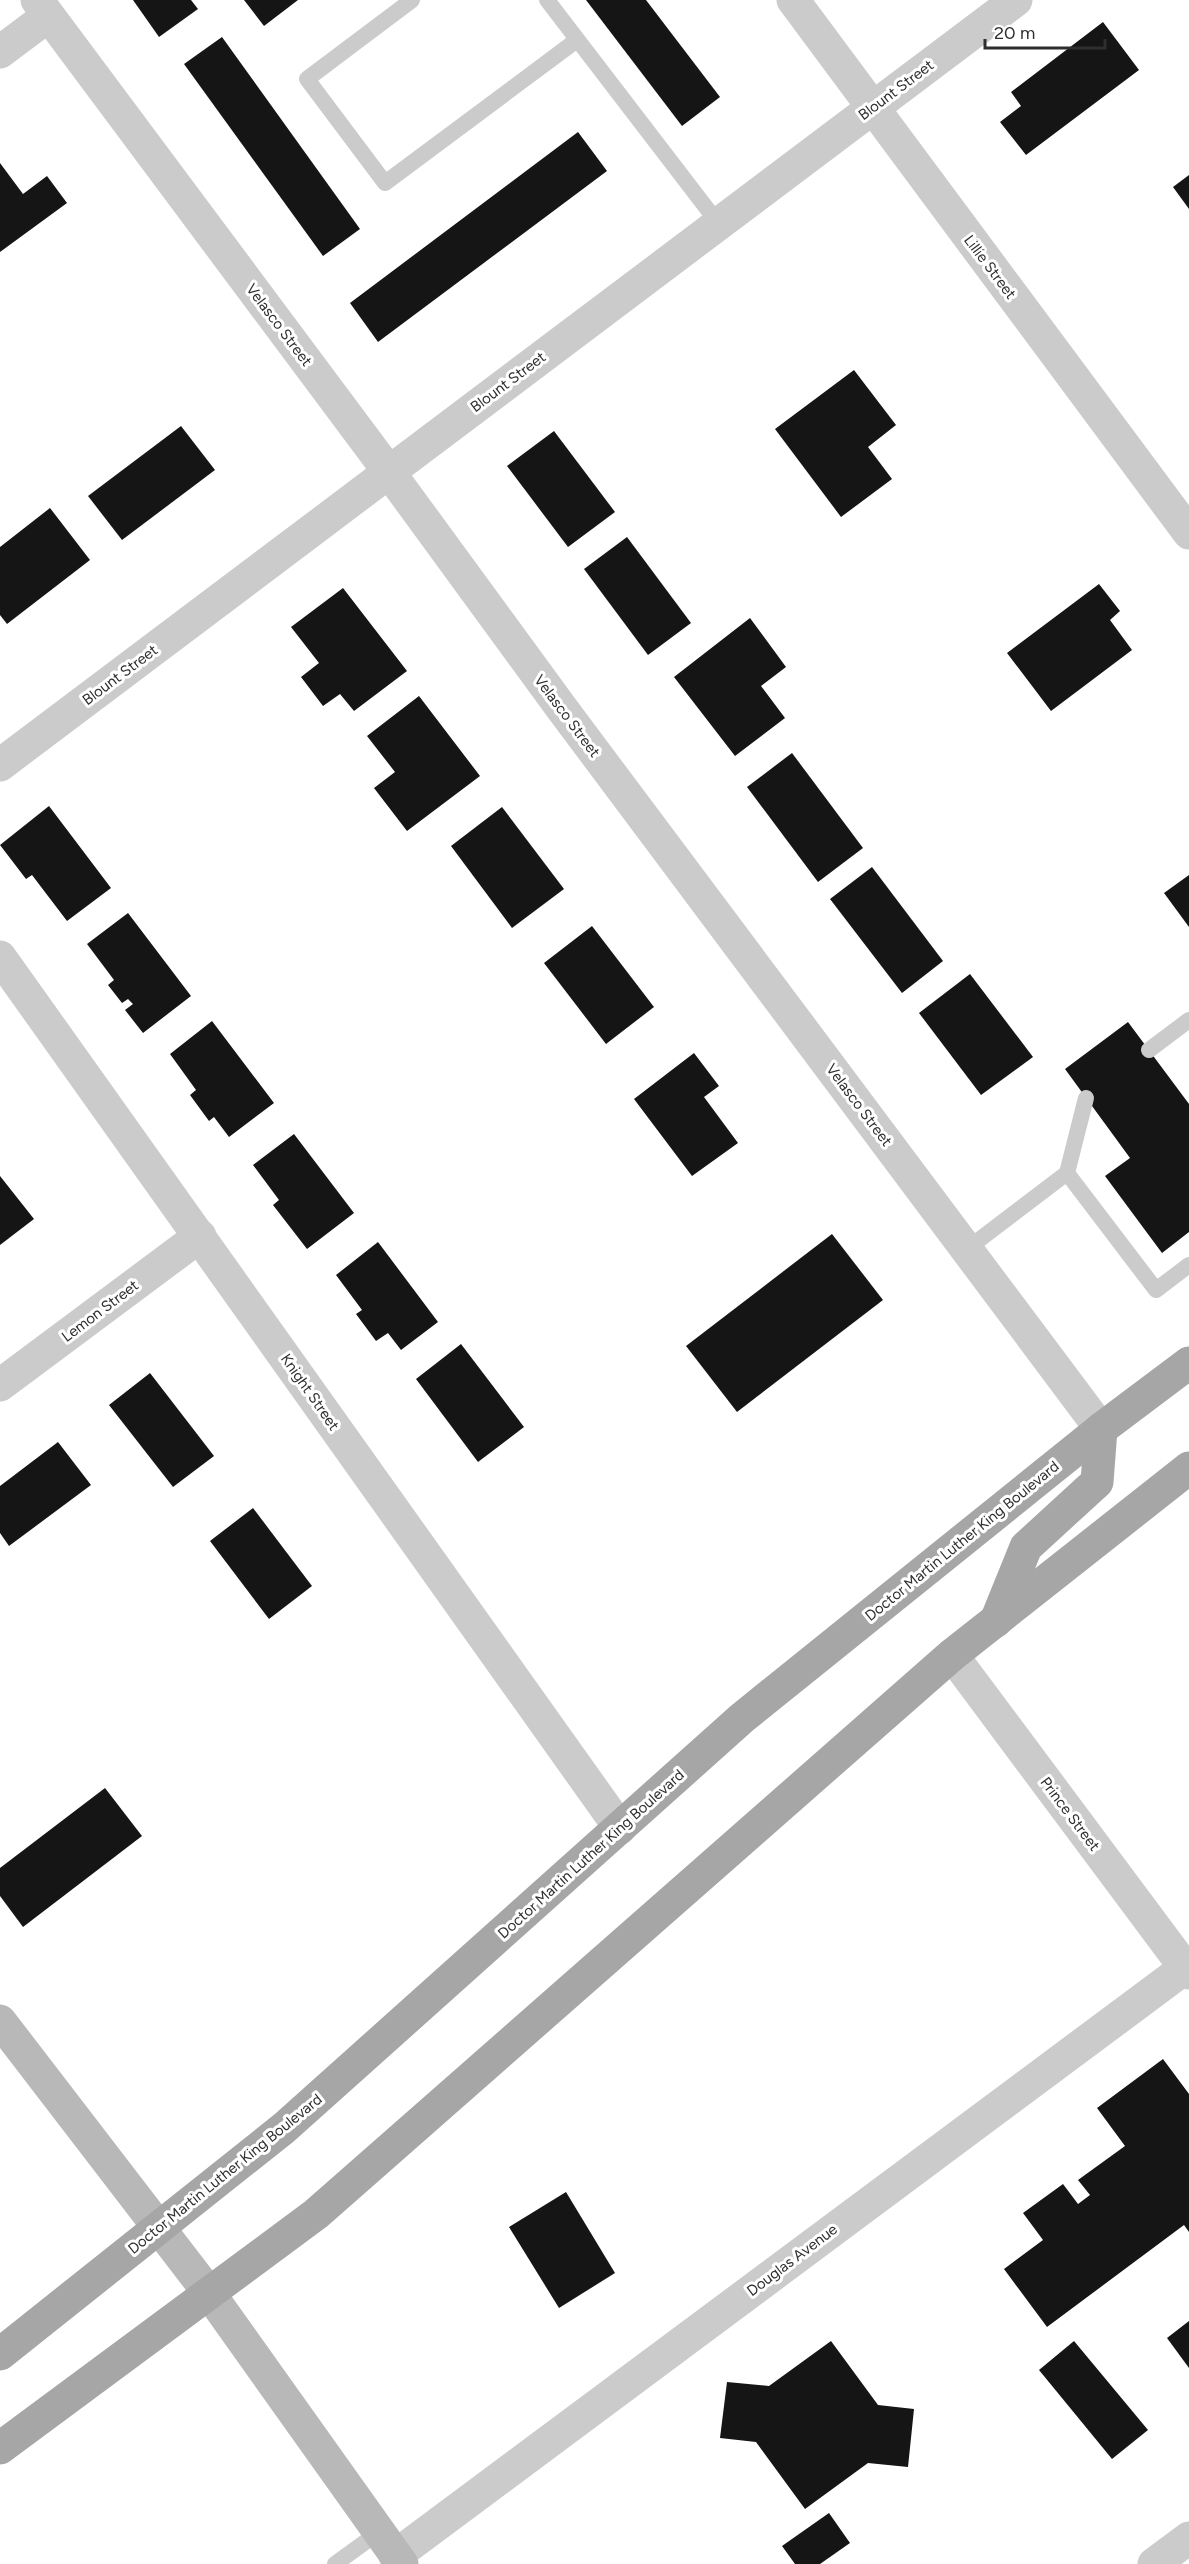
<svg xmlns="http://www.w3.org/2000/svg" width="1189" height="2564" font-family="Figtree,sans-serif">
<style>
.building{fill:#151515}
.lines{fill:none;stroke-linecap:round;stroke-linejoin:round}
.lane{stroke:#cbcbcb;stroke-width:16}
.street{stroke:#cbcbcb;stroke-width:33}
.secondary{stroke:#b8b8b8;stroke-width:33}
.primary{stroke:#a6a6a6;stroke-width:33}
.labels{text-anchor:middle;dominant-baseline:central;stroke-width:6;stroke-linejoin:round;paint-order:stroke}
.street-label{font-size:15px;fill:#2e2e2e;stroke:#fff}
</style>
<rect width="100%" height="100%" fill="#fff"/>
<g class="building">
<path d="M 133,0 L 191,0 L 198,9 L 159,37 Z"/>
<path d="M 244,0 L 298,0 L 264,26 Z"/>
<path d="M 586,0 L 646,0 L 720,97 L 682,126 Z"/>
<path d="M 1103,22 L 1139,70 L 1026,155 L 1000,122 L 1021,106 L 1011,92 Z"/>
<path d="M 222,37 L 360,229 L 323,256 L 184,64 Z"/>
<path d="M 578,132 L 607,171 L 378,342 L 350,303 Z"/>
<path d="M 0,163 L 23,194 L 47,176 L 67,203 L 0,252 Z"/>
<path d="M 1189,175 L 1189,209 L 1173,187 Z"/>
<path d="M 854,370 L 896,425 L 868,447 L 892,479 L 841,517 L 775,429 Z"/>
<path d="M 181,426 L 215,470 L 122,540 L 88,496 Z"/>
<path d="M 554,431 L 615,512 L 568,547 L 507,466 Z"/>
<path d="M 50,508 L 90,560 L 7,624 L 0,615 L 0,547 Z"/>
<path d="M 627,537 L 691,623 L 648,655 L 584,569 Z"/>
<path d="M 1099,584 L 1120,611 L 1110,620 L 1132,650 L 1051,711 L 1007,653 Z"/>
<path d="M 343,588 L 407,671 L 354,711 L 340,694 L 323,706 L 301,677 L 319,663 L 291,627 Z"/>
<path d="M 750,618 L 786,667 L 761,686 L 785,718 L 735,756 L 674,677 Z"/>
<path d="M 419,696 L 480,776 L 407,831 L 374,788 L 395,772 L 367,736 Z"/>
<path d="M 792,753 L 863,848 L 818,882 L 747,787 Z"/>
<path d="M 49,806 L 111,888 L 67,921 L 32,875 L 26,879 L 0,845 Z"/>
<path d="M 502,807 L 564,889 L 512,928 L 451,846 Z"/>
<path d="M 872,867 L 943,961 L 902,993 L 830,899 Z"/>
<path d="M 1189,875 L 1189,927 L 1164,893 Z"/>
<path d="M 128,913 L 191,996 L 143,1033 L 125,1010 L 133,1004 L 128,999 L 122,1003 L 108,985 L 114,980 L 87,944 Z"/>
<path d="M 592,926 L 654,1007 L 606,1044 L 544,963 Z"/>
<path d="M 970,974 L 1033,1057 L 981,1095 L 919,1013 Z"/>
<path d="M 212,1021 L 274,1103 L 229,1137 L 214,1117 L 209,1121 L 190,1095 L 196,1090 L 170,1054 Z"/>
<path d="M 1128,1022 L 1189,1104 L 1189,1232 L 1162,1253 L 1105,1176 L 1130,1158 L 1065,1069 Z"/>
<path d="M 694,1053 L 719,1086 L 704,1097 L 738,1143 L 692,1176 L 634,1099 Z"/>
<path d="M 294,1134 L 354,1213 L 307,1249 L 273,1205 L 279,1200 L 253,1165 Z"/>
<path d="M 0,1176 L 34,1219 L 0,1245 Z"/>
<path d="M 832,1234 L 883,1300 L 737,1412 L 686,1346 Z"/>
<path d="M 378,1242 L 438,1322 L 401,1350 L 388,1333 L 376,1341 L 356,1314 L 362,1310 L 336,1275 Z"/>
<path d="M 461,1344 L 524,1427 L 478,1462 L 416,1379 Z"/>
<path d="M 150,1373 L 214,1456 L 173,1487 L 109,1405 Z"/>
<path d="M 58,1442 L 91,1485 L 9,1546 L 0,1533 L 0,1486 Z"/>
<path d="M 253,1508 L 312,1586 L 269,1619 L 210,1541 Z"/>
<path d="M 105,1788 L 142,1836 L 23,1927 L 0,1896 L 0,1868 Z"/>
<path d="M 1163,2059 L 1189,2094 L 1189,2232 L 1184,2225 L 1047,2327 L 1004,2269 L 1043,2240 L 1023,2213 L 1063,2184 L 1078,2204 L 1090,2195 L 1078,2180 L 1125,2146 L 1097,2108 Z"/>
<path d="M 566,2192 L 615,2273 L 559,2308 L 509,2227 Z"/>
<path d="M 1189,2321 L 1189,2368 L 1167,2338 Z"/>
<path d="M 831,2341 L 878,2405 L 914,2409 L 908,2467 L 868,2463 L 805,2509 L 756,2442 L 720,2438 L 727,2382 L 769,2386 Z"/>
<path d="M 1074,2341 L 1148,2430 L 1112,2459 L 1039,2370 Z"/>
<path d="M 829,2513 L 850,2543 L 820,2564 L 795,2564 L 782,2546 Z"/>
</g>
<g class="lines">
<g class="lane">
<path d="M 412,0 L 307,79 L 385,183 L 577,40"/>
<path d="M 547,0 L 718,223"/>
<path d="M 1149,1050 L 1189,1020"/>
<path d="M 1067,1173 L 1086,1098"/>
<path d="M 967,1249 L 1067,1173 L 1156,1290 L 1189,1265"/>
<path d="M 335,2564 L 379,2532"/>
</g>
<g class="street">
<path d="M 37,0 L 389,472 L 563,710 L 1101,1429"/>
<path d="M 793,0 L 1189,533"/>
<path d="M 0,52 L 48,16"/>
<path d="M 0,765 L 1016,0"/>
<path d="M 0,957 L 620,1828"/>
<path d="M 0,1385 L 200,1236"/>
<path d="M 952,1655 L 1189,1973"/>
<path d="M 395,2556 L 1189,1965"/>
<path d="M 1154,2564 L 1189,2538"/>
</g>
<path class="secondary" d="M 0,2021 L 209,2293 L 402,2564"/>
<g class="primary">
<path d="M 996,1621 L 1026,1547 L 1097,1482 L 1101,1429"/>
<path d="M 0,2354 L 284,2128 L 742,1718 L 1101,1429 L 1189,1363"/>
<path d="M 0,2448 L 316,2214 L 952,1655 L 1189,1468"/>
</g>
</g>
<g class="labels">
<g class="street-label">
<text transform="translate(896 90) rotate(-37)">Blount Street</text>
<text transform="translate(990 267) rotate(53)">Lillie Street</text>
<text transform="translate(279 325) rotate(53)">Velasco Street</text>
<text transform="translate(508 382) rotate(-37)">Blount Street</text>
<text transform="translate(120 675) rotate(-37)">Blount Street</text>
<text transform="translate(567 716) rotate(53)">Velasco Street</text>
<text transform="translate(859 1105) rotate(53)">Velasco Street</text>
<text transform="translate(100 1311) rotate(-37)">Lemon Street</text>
<text transform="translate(310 1392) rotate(55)">Knight Street</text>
<text transform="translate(962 1541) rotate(-39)">Doctor Martin Luther King Boulevard</text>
<text transform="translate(1070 1814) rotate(53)">Prince Street</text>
<text transform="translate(591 1854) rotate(-42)">Doctor Martin Luther King Boulevard</text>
<text transform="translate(225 2174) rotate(-39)">Doctor Martin Luther King Boulevard</text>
<text transform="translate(792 2260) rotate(-37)">Douglas Avenue</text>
</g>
</g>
<path d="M985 39v9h120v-9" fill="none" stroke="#2e2e2e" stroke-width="3"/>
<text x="994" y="39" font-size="18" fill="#2e2e2e" stroke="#ffffff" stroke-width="4.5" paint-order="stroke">20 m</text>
</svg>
